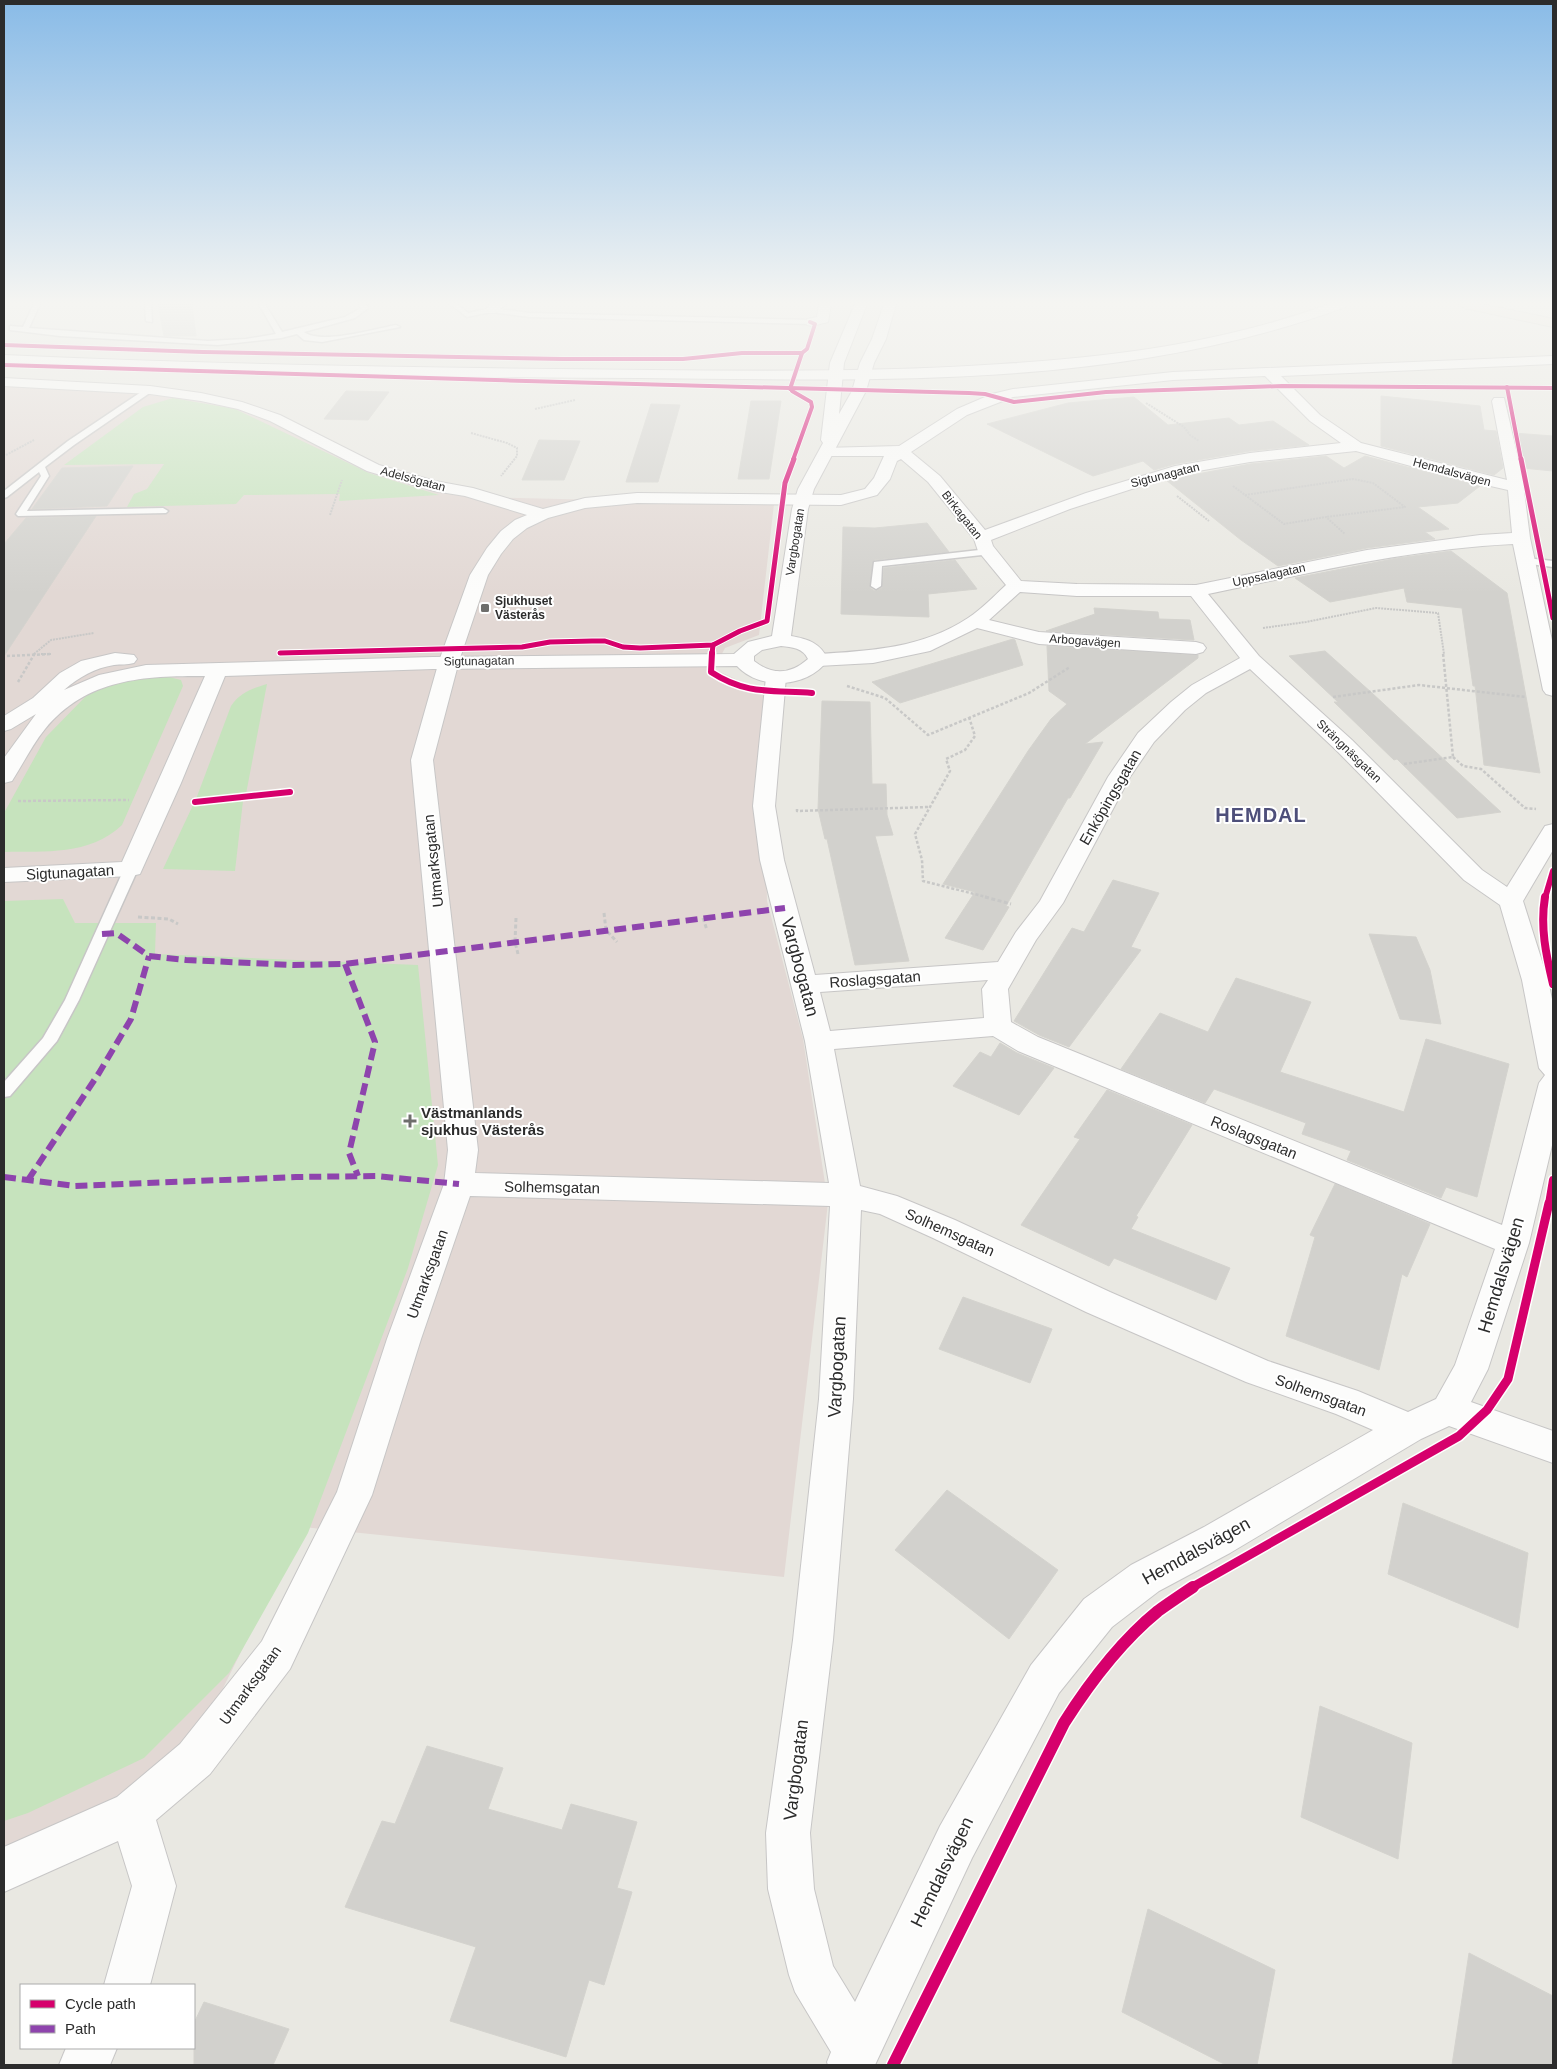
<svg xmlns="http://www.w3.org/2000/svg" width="1557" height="2069" font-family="Helvetica,sans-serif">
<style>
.medical{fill:#e2d8d4}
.green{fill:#c6e3bd}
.building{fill:#d2d1cd;stroke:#d4d3ce}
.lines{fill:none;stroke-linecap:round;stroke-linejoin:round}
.service-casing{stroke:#c7c6c6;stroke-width:3}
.minor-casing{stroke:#c7c6c6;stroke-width:2}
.tertiary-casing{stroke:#c7c6c6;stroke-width:2}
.secondary-casing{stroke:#c7c6c6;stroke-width:2}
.motorway-casing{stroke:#c5c5c2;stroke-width:2}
.path-far2{stroke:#c8c8c7;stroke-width:2;stroke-dasharray:2 1;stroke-linecap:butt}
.path-far1{stroke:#c8c8c7;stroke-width:2.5;stroke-dasharray:3 2;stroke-linecap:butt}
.path{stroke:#c8c8c7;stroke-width:3;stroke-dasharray:4 2.5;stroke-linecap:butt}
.service{fill:#fcfcfb;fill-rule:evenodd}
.minor{fill:#fcfcfb;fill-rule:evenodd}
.tertiary{fill:#fcfcfb;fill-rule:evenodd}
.secondary{fill:#fcfcfb;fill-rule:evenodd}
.motorway{fill:#e8e0d5;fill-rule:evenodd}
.quiet{stroke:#8e44ad;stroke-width:6;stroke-dasharray:12 6;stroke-linecap:butt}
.cycleway-far5-casing{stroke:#fff;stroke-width:5.5}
.cycleway-far4-casing{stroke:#fff;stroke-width:7}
.cycleway-far3-casing{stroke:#fff;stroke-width:9}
.cycleway-far2-casing{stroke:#fff;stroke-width:11}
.cycleway-far1-casing{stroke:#fff;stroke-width:12}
.cycleway-casing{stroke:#fff;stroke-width:15}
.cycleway-far5{stroke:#d6006c;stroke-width:4}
.cycleway-far4{stroke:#d6006c;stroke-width:5}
.cycleway-far3{stroke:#d6006c;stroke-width:6}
.cycleway-far2{stroke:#d6006c;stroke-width:8}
.cycleway-far1{stroke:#d6006c;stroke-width:9}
.cycleway{stroke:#d6006c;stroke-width:12}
.poi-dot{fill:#6e6e6c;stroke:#fff;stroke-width:2}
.labels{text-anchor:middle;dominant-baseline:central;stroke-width:4;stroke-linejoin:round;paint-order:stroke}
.far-street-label{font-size:12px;fill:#2c2c2c;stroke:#fff}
.far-poi-label{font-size:12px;font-weight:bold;fill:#2c2c2c;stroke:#fff;text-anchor:start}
.street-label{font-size:15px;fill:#2c2c2c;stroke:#fff}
.poi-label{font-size:15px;font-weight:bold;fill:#2c2c2c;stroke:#fff;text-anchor:start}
.near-street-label{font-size:18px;fill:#2c2c2c;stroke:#fff}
.district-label{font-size:20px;font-weight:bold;letter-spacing:1px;fill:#4e4f7a;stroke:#fff}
</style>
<rect width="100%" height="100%" fill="#e9e8e2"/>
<path class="medical" d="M 4,383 L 185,395 L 234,405 L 372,470 L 477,497 L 774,504 L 759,635 L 725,648 L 714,669 L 763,692 L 767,901 L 803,1039 L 828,1203 L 784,1577 L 303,1527 L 157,1821 L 41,1873 L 4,1886 Z"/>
<g class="green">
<path d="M 173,398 L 235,409 L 369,473 L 439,495 L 339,501 L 340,494 L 244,495 L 236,504 L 127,507 L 134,494 L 147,489 L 164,464 L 64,465 L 143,407 Z"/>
<path d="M 148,677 L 169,677 L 181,680 L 183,686 L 122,825 C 89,856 45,851 4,852 L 4,813 L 46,737 L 88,694 L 104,687 L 126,680 Z"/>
<path d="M 267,684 L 246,794 L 196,799 L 231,706 C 241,692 251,689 267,684 Z"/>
<path d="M 243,801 L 235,871 L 163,869 L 193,805 Z"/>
<path d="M 63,899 L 75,923 L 156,923 L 155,954 L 418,965 L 438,1165 L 408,1268 L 308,1533 L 229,1673 L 144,1758 L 28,1813 L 4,1821 L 4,901 Z"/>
</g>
<g class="building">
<path d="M 158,304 L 192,304 L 196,336 L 164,336 Z"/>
<path d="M 346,391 L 389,392 L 368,420 L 324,419 Z"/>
<path d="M 1381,396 L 1480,406 L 1484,430 L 1496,431 L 1503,468 L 1494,475 L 1381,446 Z"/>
<path d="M 1134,397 L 1168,425 L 1229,418 L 1239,425 L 1273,421 L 1309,445 L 1250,451 L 1175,464 L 1154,470 L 1143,461 L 1093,476 L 987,424 L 1068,403 Z"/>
<path d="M 751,401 L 781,401 L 769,479 L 738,479 Z"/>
<path d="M 651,404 L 680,405 L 658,482 L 626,482 Z"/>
<path d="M 1514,433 L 1553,436 L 1553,471 L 1522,468 Z"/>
<path d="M 539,440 L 580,441 L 564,480 L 522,480 Z"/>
<path d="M 1326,456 L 1344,468 L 1365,456 L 1480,486 L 1458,503 L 1418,507 L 1449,529 L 1425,532 L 1435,539 L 1367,548 L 1278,566 L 1241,540 L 1166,480 L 1250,464 Z"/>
<path d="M 133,466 L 107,506 L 32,509 L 62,468 Z"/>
<path d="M 96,516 L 4,656 L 4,544 L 26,518 Z"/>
<path d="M 927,523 L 949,552 L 874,560 L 870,588 L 875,591 L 882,588 L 884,568 L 955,560 L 977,589 L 928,594 L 929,617 L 841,614 L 843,527 L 875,528 Z"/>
<path d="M 1451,551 L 1507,593 L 1540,773 L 1484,765 L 1475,686 L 1473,686 L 1462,608 L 1407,602 L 1404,588 L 1330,602 L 1295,578 L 1398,558 Z"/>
<path d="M 1094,608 L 1158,612 L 1159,619 L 1190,620 L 1194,640 L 1046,631 L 1095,614 Z"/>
<path d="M 1013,639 L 1015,640 L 1023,665 L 900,703 L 872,682 Z"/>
<path d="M 1047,646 L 1198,655 L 1198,658 L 1085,744 L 1103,742 L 1070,798 L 1068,798 L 1006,906 L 1009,907 L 983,950 L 945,938 L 975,892 L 943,884 L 1028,751 L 1051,719 L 1067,704 L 1049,691 Z"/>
<path d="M 1325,651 L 1372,693 L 1501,812 L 1457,818 L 1397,759 L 1394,760 L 1334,702 L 1338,702 L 1289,656 Z"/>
<path d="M 822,701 L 870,702 L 872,784 L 886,784 L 887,815 L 893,835 L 875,836 L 909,961 L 855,965 L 827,839 L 825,839 L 818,809 Z"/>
<path d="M 1113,880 L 1159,893 L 1131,947 L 1141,950 L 1069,1047 L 1039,1035 L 1014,1021 L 1072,928 L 1084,932 Z"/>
<path d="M 1369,934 L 1416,937 L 1430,970 L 1441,1024 L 1400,1019 Z"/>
<path d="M 1236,978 L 1311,1002 L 1280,1072 L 1404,1112 L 1426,1039 L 1509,1064 L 1477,1197 L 1446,1187 L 1441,1198 L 1347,1160 L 1351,1151 L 1302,1134 L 1306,1123 L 1214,1089 L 1205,1103 L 1121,1069 L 1160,1013 L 1208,1032 Z"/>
<path d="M 1000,1043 L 1017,1053 L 1054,1068 L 1019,1115 L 953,1086 L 980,1052 L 991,1057 Z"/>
<path d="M 1107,1090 L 1192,1125 L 1136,1216 L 1138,1217 L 1131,1229 L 1230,1268 L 1216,1300 L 1114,1258 L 1109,1266 L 1021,1225 L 1080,1139 L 1074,1137 Z"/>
<path d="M 1335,1184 L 1430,1224 L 1407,1277 L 1402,1274 L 1379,1370 L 1286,1336 L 1315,1237 L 1310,1235 Z"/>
<path d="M 963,1297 L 1052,1329 L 1030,1383 L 939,1349 Z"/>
<path d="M 947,1490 L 1058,1570 L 1009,1639 L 895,1550 Z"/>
<path d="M 1403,1503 L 1528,1553 L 1518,1628 L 1388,1574 Z"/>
<path d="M 1320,1706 L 1412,1743 L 1398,1859 L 1301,1817 Z"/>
<path d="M 427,1746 L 503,1768 L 488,1809 L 562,1830 L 571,1804 L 637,1822 L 617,1888 L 632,1892 L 604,1985 L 589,1980 L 566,2057 L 450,2021 L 476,1947 L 345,1907 L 382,1821 L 395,1824 Z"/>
<path d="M 1148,1909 L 1275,1970 L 1257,2065 L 1226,2065 L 1122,2012 Z"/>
<path d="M 1469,1953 L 1553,1996 L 1553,2065 L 1452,2065 Z"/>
<path d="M 204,2002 L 289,2029 L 273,2065 L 194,2065 L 194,2023 Z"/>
</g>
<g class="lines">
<g class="service-casing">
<g id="service">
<path d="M 34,304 L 40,304 L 29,328 L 208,341 L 246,339 L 276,334 L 259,304 L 265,304 L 282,332 L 345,317 L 361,308 L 359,304 L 366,304 L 368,308 L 355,318 L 304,332 C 320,345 375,329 396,325 L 400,327 L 322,342 L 304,340 L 297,334 L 281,338 L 218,345 L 60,336 L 10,330 L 10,326 L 23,327 Z"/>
<path d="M 145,304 L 151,304 L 152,322 L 146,321 Z"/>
<path d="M 450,304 L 457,304 L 468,313 L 491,308 L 530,313 L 812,320 L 816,322 L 812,324 L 530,317 L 491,312 L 467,317 Z"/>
<path d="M 147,388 L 154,390 L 74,445 L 45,467 L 49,476 L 27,511 L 163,508 L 168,511 L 166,513 L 18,516 L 16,514 L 41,476 L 39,472 L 7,497 L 4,498 L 4,491 L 68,441 Z"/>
<path d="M 988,549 L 993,552 L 991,554 L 882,566 L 881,586 L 876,589 L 871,586 L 874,562 Z"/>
<path d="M 1526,558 L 1553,561 L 1553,567 L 1523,563 L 1521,561 Z"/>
<path d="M 131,865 L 138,869 L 79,1000 L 57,1041 L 10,1096 L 4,1097 L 4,1082 L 43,1038 L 65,1000 L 124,869 Z"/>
</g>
</g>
<g class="minor-casing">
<g id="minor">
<path d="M 491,304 L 506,304 L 495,313 L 487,313 L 485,310 Z"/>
<path d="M 819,304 L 831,304 L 828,322 L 812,326 L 807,325 L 806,322 L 807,319 L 817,317 Z"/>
<path d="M 1553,356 L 1553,364 L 1281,376 L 1320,415 L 1361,443 L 1507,480 L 1492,401 L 1494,398 L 1504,398 L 1522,475 L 1530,538 L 1553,645 L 1553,696 L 1546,694 L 1543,690 L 1513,544 C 1410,549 1309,573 1208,594 L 1259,656 L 1352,740 L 1482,870 L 1507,887 L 1545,826 L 1553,824 L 1553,850 L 1523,901 L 1548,980 L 1553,1004 L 1553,1141 L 1529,1243 L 1488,1369 L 1471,1402 L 1553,1431 L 1553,1463 L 1449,1426 L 1421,1439 L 1230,1553 L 1159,1591 L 1112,1627 L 1059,1693 L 972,1858 L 875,2065 L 828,2065 L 827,2062 L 831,2052 L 795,1992 L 789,1975 L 768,1889 L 766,1833 L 793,1640 L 819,1399 L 830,1206 L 470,1196 L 421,1339 L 372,1495 L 290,1669 L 210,1774 L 156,1820 L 176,1886 L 150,1985 L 104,1985 L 132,1886 L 118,1841 L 4,1892 L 4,1847 L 117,1797 L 180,1744 L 262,1641 L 337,1492 L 387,1339 L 444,1184 L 448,1150 L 411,760 L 439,661 L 470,575 L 487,548 L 501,531 L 515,520 L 527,515 L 465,496 L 434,491 L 367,471 L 270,421 L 238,409 L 201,401 L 150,394 L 4,386 L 4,378 L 150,386 L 201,393 L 242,402 L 280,415 L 379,465 L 435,481 L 473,488 L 543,509 L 585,498 L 637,493 L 841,495 L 865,489 L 874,478 L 884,456 L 828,456 L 823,454 L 820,451 L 823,448 L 899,446 L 957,409 L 992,394 L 1013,389 L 1173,372 ZM 1265,376 L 1310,421 L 1341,443 L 1250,453 L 1175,466 L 1086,493 L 985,530 L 940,476 L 911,452 L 967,415 L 1013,397 L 1173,380 ZM 1356,451 L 1451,477 L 1508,490 L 1512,533 L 1480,535 L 1367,550 L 1196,585 L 1077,584 L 1021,581 L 993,546 L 991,540 L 1070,509 L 1175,475 L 1250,462 ZM 901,459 L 928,482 L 974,539 L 978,551 L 1006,585 C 994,596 982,609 968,618 C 923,648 870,651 818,654 L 811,656 L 808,660 L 811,664 L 818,666 L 873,663 L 930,651 L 977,628 L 1039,644 L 1196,654 L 1203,652 L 1206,648 L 1203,644 L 1196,642 L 1039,632 L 989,620 L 1020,592 L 1077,596 L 1191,596 L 1240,658 L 1192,685 L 1171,702 L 1138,733 L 1108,777 L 1040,901 L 1016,932 L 998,962 L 815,975 L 784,860 L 775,806 L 786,677 L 783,673 L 776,671 L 769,673 L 766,677 L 753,806 L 760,860 L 805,1041 L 829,1183 L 475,1173 L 478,1150 L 433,760 L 459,661 L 488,575 L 501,554 L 513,539 L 527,528 L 548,518 L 585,508 L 637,503 L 841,505 L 877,495 L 890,479 L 897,461 ZM 1250,669 L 1336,750 L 1464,880 L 1500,905 L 1522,980 L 1539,1068 L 1545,1075 L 1539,1083 L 1502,1225 L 1038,1037 L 1011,1022 L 1008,989 L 1036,940 L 1063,903 L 1130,777 L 1154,742 L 1185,710 L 1206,693 ZM 988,980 L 982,989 L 984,1018 L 830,1031 L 820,992 ZM 993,1036 L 1018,1051 L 1495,1249 L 1455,1365 L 1436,1399 L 1408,1412 L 1358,1391 L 1268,1361 L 1110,1292 L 955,1220 L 897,1196 L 860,1186 L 834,1049 ZM 861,1210 L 880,1214 L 933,1238 L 1086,1312 L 1246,1382 L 1336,1414 L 1373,1430 L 1204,1527 L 1131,1565 L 1084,1599 L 1031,1665 L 940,1826 L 855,2002 L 833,1966 L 814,1889 L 810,1833 L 833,1640 L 853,1399 Z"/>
<path d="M 66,2048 L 117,2048 L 110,2065 L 59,2065 Z"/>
</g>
</g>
<g class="tertiary-casing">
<path id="tertiary" d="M 855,304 L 867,304 L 844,363 L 839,414 L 852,391 L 860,363 L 872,339 L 884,304 L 896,304 L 886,339 L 874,363 L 866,391 L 814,489 L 808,509 L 791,636 C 808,639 821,643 828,660 C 808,688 760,691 737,666 L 433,669 L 225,676 L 181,783 L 140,874 L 131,876 L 4,882 L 4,868 L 122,862 L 205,676 C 144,676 87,678 45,729 C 32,745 23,764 12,781 L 4,783 L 4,758 L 36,714 L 11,729 L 4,731 L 4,716 L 33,698 L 60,673 L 81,661 L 115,653 L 134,655 L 137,659 L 134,663 C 127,665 121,664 114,665 C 95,668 79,677 64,690 L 99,675 L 146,665 L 433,657 L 734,654 L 748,642 L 772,636 L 792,509 L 798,489 L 823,443 L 821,440 L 830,363 ZM 781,646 C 792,647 803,648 808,659 C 791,674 773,676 754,661 L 754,656 L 762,650 Z"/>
</g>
<g class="secondary-casing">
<path id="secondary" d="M 1329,304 L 1347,304 L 1345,307 C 1122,390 876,380 641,378 C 429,377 216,375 4,363 L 4,355 C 220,365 437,368 653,370 C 769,371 885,372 1001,364 C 1113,357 1223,343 1329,304 Z"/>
</g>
<g class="motorway-casing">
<path id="motorway" d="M 1458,304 L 1482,304 L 1553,319 L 1553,327 L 1464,308 Z"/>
</g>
<g class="path-far2">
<path d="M 1146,403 L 1184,427 L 1190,435 L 1199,441"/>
<path d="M 535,409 L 575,400"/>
<path d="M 471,433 L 507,443 L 517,448 L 517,456 L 501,476"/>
<path d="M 6,455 L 34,440"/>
<path d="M 1233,486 L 1284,524 L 1326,517 L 1345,534"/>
<path d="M 1245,495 L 1353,479 L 1373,483 L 1405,507 L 1326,517"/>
<path d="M 1177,496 L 1209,521"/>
<path d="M 330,515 L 342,480"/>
<path d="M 1263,628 L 1306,622 L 1376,608 L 1438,613 L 1444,654"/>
<path d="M 34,654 L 51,640 L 94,633"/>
<path d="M 41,654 L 51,654"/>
</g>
<g class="path-far1">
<path d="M 7,656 L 51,654"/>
<path d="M 18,682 L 35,653"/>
<path d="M 847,686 L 885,698 L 928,735 L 1029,693 L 1070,667"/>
<path d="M 1333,697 L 1419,685 L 1526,697"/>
<path d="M 969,717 L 975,736 L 965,750 L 946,759 L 950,771 L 915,834 L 922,860 L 923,881 L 990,898"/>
<path d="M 1453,757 L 1463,766 L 1481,769 L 1525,808 L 1536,809"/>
<path d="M 1404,764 L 1453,757 L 1443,653"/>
<path d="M 18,801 L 129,800"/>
<path d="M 797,809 L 797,811 L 929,807"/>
</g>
<g class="path">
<path d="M 985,897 L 1011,904"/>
<path d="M 604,913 L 606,930 L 617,942"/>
<path d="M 138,917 L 169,919 L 178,924"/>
<path d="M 516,918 L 515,942 L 518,954"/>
<path d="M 703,918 L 707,930"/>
</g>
<use href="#service" class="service"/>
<use href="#minor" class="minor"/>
<use href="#tertiary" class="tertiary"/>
<use href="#secondary" class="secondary"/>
<use href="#motorway" class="motorway"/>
<g class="quiet">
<path d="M 102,934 L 116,933 L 149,956 L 186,960 L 293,965 L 345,964 L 785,908"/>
<path d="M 345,964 L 375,1042 L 349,1153 L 358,1176"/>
<path d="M 4,1177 L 75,1186 L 296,1177 L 376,1176 L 459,1184"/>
<path d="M 28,1180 L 99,1073 L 131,1019 L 149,956"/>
</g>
<g class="cycleway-far5-casing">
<g id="cycleway-far5">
<path d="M 4,345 L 203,352 L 563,359 L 683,359 L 742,353 L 802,353"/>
<path d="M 4,365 C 326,374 647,386 969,393 L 985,394 L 1014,402 L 1106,392 L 1282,386 L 1553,388"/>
<path d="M 1507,387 L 1521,460"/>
<path d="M 790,389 L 802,353 L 807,349 L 815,324 L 810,322"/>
<path d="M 792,391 L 811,402 L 812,407 L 793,460"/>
</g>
</g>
<g class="cycleway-far4-casing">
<g id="cycleway-far4">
<path d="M 1521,459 L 1553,618"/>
<path d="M 280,653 L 522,647 L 550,642 L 592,641 L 605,641 L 623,647 L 640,648 L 713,645 L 740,631 L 767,621 L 785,483 L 794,459"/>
<path d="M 712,654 L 713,645"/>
</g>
</g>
<g class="cycleway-far3-casing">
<g id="cycleway-far3">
<path d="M 712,653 L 711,672 C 746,695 773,690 812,693"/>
<path d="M 195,802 L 290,792"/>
<path d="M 1545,898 L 1553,871"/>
</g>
</g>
<g class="cycleway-far2-casing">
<g id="cycleway-far2">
<path d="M 1545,897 C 1540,927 1546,955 1553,984"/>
<path d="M 1549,1204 L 1553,1180"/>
</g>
</g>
<g class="cycleway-far1-casing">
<path id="cycleway-far1" d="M 1191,1588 L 1459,1436 L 1487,1410 L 1508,1379 L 1549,1203"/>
</g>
<g class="cycleway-casing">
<path id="cycleway" d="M 893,2065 L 1064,1723 C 1090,1682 1120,1642 1158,1611 C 1169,1603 1181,1595 1193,1587"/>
</g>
<use href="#cycleway-far5" class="cycleway-far5"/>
<use href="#cycleway-far4" class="cycleway-far4"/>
<use href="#cycleway-far3" class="cycleway-far3"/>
<use href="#cycleway-far2" class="cycleway-far2"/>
<use href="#cycleway-far1" class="cycleway-far1"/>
<use href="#cycleway" class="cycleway"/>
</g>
<linearGradient id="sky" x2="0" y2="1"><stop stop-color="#89bbe7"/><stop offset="0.51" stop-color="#f5f5f2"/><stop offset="1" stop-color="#f5f5f2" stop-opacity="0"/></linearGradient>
<rect width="1557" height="594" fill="url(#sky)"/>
<g class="poi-dot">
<rect x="480" y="603" width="10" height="10" rx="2.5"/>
<path d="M407.5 1113.5h5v5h5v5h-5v5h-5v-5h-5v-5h5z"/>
</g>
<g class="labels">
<g class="far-street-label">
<text transform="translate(1452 472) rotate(15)">Hemdalsvägen</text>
<text transform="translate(1165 475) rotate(-14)">Sigtunagatan</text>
<text transform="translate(413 479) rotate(15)">Adelsögatan</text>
<text transform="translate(962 515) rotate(52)">Birkagatan</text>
<text transform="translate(795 542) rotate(-81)">Vargbogatan</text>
<text transform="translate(1269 575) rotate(-12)">Uppsalagatan</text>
<text transform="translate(1085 641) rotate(4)">Arbogavägen</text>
<text transform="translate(479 661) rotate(-1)">Sigtunagatan</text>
<text transform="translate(1349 751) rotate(44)">Strängnäsgatan</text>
</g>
<g class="far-poi-label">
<text x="495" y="601">Sjukhuset<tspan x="495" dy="14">Västerås</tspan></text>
</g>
<g class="street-label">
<text transform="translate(1110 797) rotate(-60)">Enköpingsgatan</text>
<text transform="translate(433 861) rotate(-96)">Utmarksgatan</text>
<text transform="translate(70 872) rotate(-3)">Sigtunagatan</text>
<text transform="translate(875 979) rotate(-4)">Roslagsgatan</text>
<text transform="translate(1254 1137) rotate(22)">Roslagsgatan</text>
<text transform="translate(552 1187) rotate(1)">Solhemsgatan</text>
<text transform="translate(950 1232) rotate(24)">Solhemsgatan</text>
<text transform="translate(427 1274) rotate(-70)">Utmarksgatan</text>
<text transform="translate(1321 1395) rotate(20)">Solhemsgatan</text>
<text transform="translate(250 1685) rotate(-54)">Utmarksgatan</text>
</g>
<g class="poi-label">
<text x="421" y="1112">Västmanlands<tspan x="421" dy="17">sjukhus Västerås</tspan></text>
</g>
<g class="near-street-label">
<text transform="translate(800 967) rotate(75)">Vargbogatan</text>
<text transform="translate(1501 1275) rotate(-73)">Hemdalsvägen</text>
<text transform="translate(837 1367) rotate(-87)">Vargbogatan</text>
<text transform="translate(1196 1551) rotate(-29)">Hemdalsvägen</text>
<text transform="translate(796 1770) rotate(-83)">Vargbogatan</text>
<text transform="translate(942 1872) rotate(-64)">Hemdalsvägen</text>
</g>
<g class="district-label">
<text x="1261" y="815">HEMDAL</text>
</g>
</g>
<rect width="1557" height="2069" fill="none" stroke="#2c2c2c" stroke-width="10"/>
<rect x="20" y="1984" width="175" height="65" fill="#ffffff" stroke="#ababab"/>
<rect x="30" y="2000" width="25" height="8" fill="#d6006c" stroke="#ababab"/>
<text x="65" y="2009" font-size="15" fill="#2c2c2c">Cycle path</text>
<rect x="30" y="2025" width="25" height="8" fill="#8e44ad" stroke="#ababab"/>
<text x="65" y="2034" font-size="15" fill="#2c2c2c">Path</text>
</svg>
